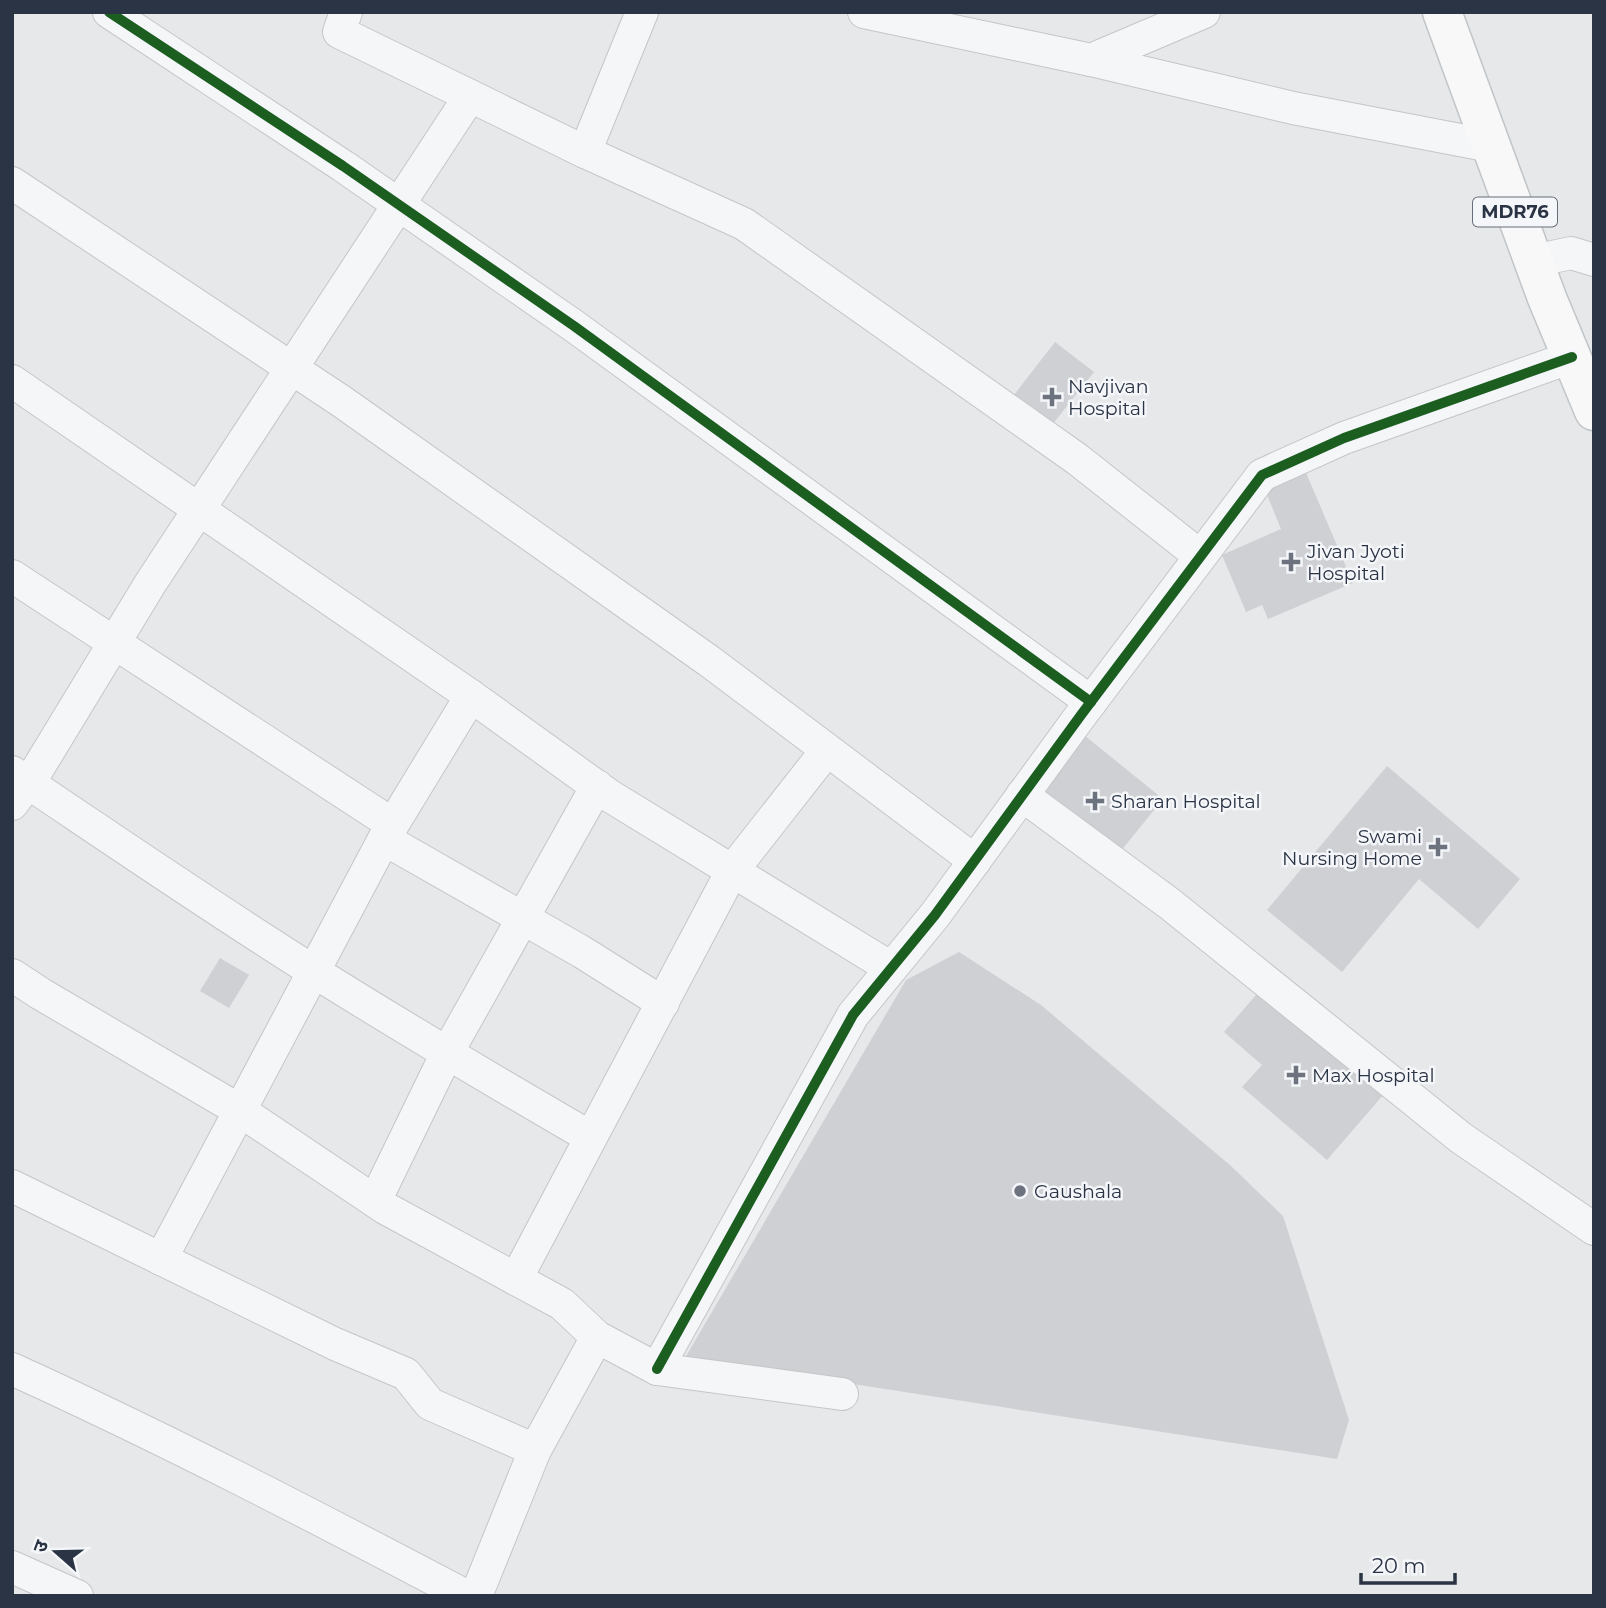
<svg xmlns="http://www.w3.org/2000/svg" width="1606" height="1608" font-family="Montserrat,'Noto Sans Devanagari',sans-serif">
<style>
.building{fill:#ced0d3}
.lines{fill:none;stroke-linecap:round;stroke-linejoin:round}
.minor-casing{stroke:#c4c6c8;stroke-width:34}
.major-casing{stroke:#c2c5c8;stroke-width:41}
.minor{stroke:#f5f6f7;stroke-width:32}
.major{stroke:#f8f8f8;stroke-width:38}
.cycleway-casing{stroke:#f4f6f9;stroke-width:15}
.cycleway{stroke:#1b5e20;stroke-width:10}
.poi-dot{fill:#6c737f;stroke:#f4f6f9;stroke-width:2.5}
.labels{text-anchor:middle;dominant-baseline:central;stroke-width:5;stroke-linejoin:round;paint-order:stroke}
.shield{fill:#f4f6f9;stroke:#676e7b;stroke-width:2}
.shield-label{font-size:18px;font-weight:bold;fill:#2b3445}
.poi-label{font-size:19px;fill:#2b3445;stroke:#f4f6f9;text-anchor:start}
</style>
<rect width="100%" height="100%" fill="#e6e8ea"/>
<g class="building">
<path d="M 1055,342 L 1094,372 L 1048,430 L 1010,400 Z"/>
<path d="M 1304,468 L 1353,583 L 1268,619 L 1262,605 L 1246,612 L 1222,555 L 1281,529 L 1263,485 Z"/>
<path d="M 1079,731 L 1163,799 L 1116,857 L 1032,789 Z"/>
<path d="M 1387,766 L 1520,879 L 1478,929 L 1419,879 L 1342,972 L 1267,910 Z"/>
<path d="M 959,952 L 1041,1005 L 1231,1166 L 1283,1216 L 1349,1420 L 1337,1459 L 685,1358 L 906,980 Z"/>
<path d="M 220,958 L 249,975 L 229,1008 L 200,991 Z"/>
<path d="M 1262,988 L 1384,1094 L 1327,1160 L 1242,1087 L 1262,1065 L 1224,1032 Z"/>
</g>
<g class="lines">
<g class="minor-casing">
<g id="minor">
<path d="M 109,12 L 343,166 L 574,326 L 1091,702"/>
<path d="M 346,12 L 339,32 L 585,152 L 744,224 L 1077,459 L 1200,556"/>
<path d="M 864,12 L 1091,60 L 1293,108 L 1491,146"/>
<path d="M 1091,60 L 1204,12"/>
<path d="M 585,152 L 642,12"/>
<path d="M 12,183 L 341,401 L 709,661 L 975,861"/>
<path d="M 1534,261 L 1571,253 L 1594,260"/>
<path d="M 12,381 L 471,696 L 610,796 L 891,968"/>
<path d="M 12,576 L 392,824"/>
<path d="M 12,772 C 112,839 211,907 313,971 C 404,1028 497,1083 590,1137"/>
<path d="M 1022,795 L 1170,904 L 1461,1138 L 1594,1229"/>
<path d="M 12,804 L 34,775 L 150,584 L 470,96"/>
<path d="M 384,839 L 582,952 L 663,1003"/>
<path d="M 12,975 L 41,994 L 239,1110 L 385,1208 L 562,1304 L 597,1337 L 657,1369 L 842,1394"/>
<path d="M 12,1186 L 335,1344 L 406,1374 L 430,1404 L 535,1450"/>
<path d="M 375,1201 L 447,1053 L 597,786"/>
<path d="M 161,1259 L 384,839 L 471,696"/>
<path d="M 516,1279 L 732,871 L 827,750"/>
<path d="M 12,1369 C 166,1439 316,1517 466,1596"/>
<path d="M 657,1369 L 853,1015 L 935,915 L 1081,715 L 1262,475 L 1344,438 L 1572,357"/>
<path d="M 12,1567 L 77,1596"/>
<path d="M 476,1596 L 535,1450 L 597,1337"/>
</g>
</g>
<g class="major-casing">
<path id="major" d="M 1442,12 L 1547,298 L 1594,411"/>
</g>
<use href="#minor" class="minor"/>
<use href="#major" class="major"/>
<g class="cycleway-casing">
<g id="cycleway">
<path d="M 109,12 L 343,166 L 574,326 L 1091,702"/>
<path d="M 657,1369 L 853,1015 L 935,915 L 1081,715 L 1262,475 L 1344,438 L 1572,357"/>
</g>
</g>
<use href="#cycleway" class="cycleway"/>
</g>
<g class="poi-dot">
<path d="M1048.5 386.5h7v7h7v7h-7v7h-7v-7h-7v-7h7z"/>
<path d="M1287.5 551.5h7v7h7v7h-7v7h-7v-7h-7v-7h7z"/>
<path d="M1091.5 790.5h7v7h7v7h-7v7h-7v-7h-7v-7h7z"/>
<path d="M1434.5 836.5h7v7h7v7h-7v7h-7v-7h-7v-7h7z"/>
<path d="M1292.5 1064.5h7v7h7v7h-7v7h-7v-7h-7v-7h7z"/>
<circle cx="1020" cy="1191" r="7"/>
</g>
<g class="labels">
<rect class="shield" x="1473" y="197.5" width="84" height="29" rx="5"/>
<g class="shield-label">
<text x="1515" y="212">MDR76</text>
</g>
<g class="poi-label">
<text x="1068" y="386">Navjivan<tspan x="1068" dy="22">Hospital</tspan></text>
<text x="1307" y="551">Jivan Jyoti<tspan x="1307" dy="22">Hospital</tspan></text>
<text x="1111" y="801">Sharan Hospital</text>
<text x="1422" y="836" text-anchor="end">Swami<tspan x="1422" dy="22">Nursing Home</tspan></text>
<text x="1312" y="1075">Max Hospital</text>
<text x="1034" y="1191">Gaushala</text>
</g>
</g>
<rect width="1606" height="1608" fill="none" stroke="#2b3445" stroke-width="28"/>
<g transform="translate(56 1552) rotate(290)" stroke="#f4f6f9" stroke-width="5" paint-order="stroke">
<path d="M0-5L12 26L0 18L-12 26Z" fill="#2b3445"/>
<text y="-10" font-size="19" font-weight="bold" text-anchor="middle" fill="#2b3445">उ</text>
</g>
<path d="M1361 1573v10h94v-10" fill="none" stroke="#2b3445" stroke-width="3.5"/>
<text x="1372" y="1573" font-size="21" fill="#2b3445" stroke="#f4f6f9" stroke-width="5" paint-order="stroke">20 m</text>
</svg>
